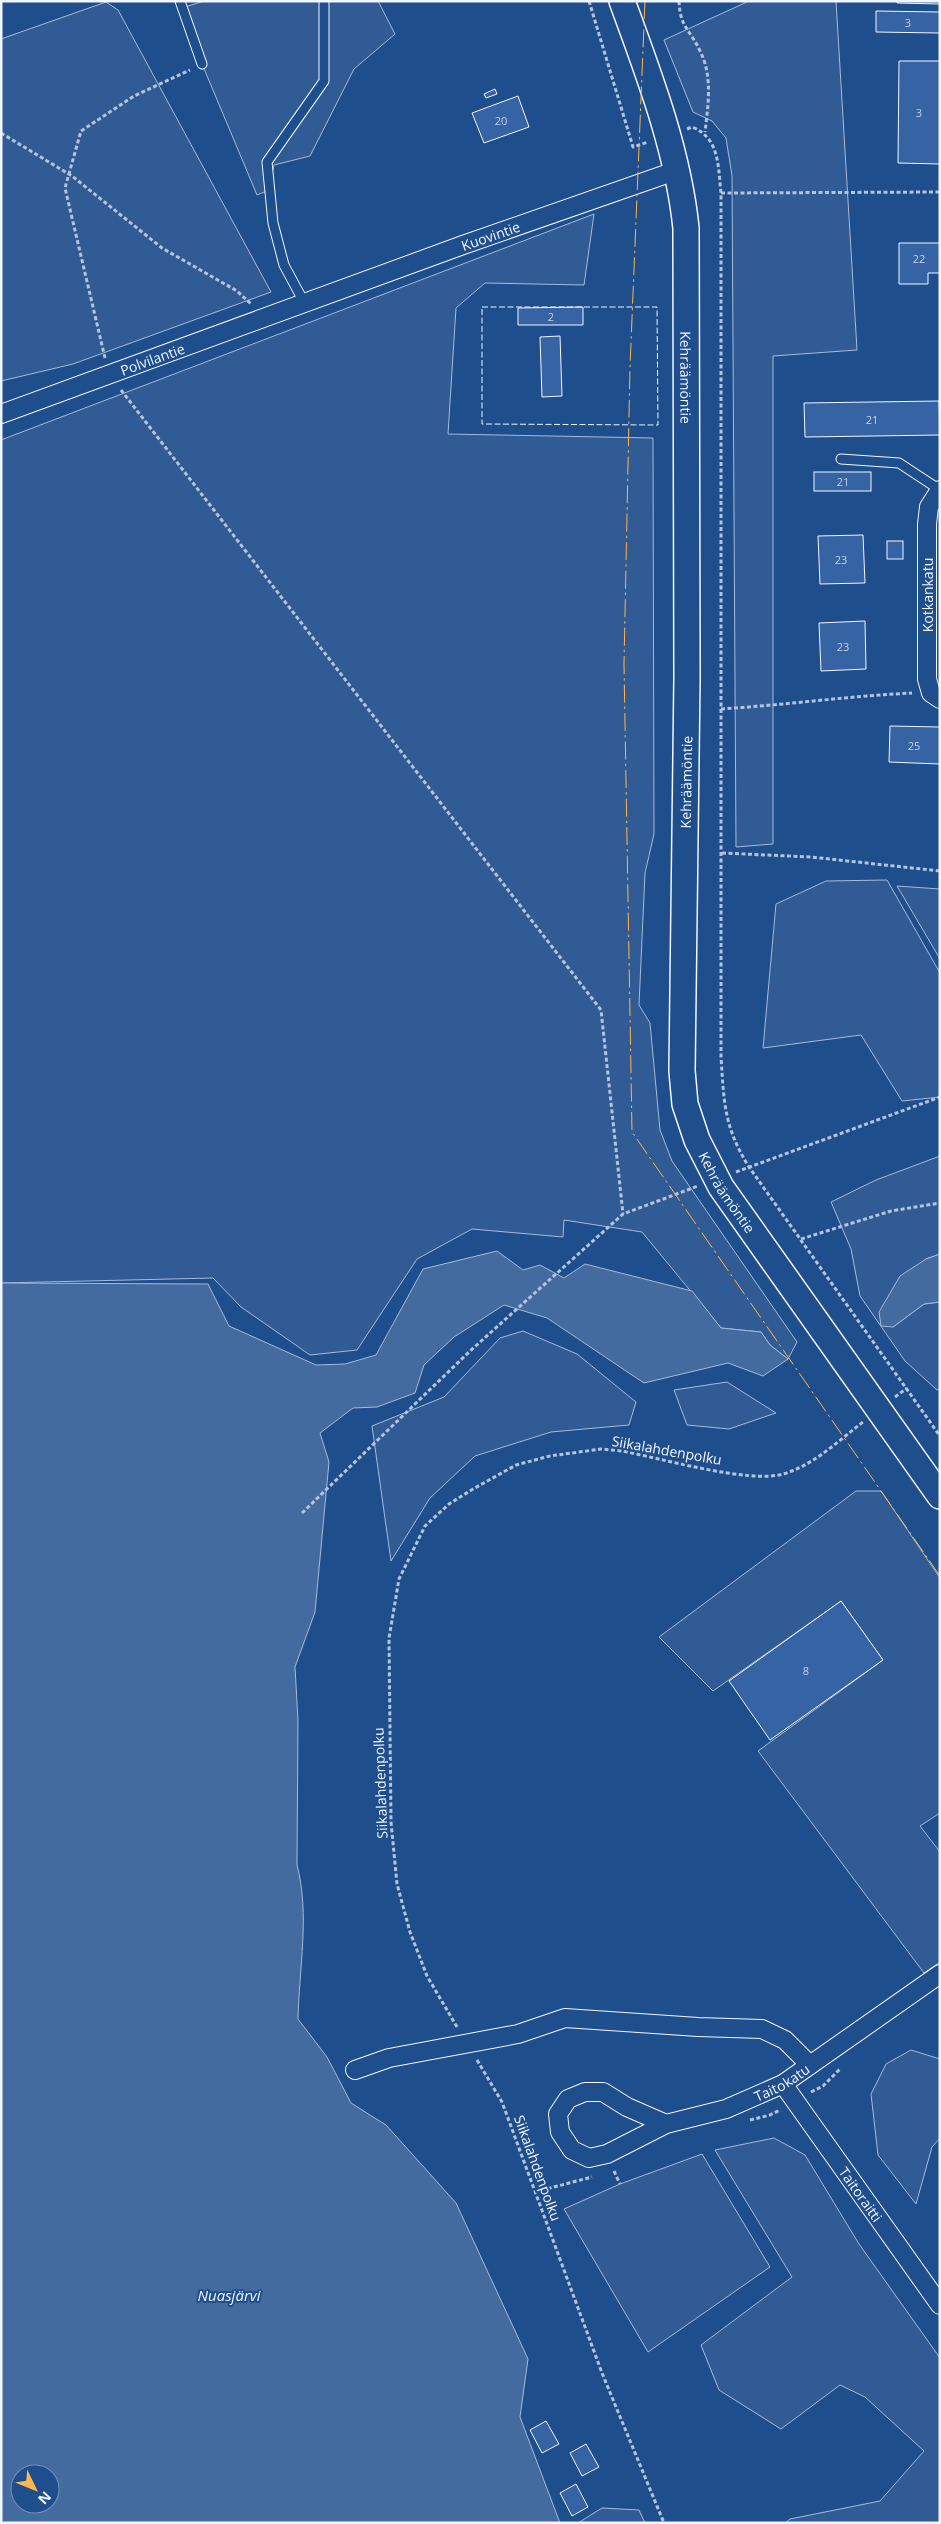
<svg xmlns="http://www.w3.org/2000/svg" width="941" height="2524" font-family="'Open Sans',sans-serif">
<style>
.built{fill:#305b95;stroke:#a8bbd7}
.water{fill:#446ba0;stroke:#a8bbd7;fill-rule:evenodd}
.building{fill:#3563a3;stroke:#f2f6ff}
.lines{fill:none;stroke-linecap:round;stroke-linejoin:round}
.lane-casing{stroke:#f2f6ff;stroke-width:11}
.street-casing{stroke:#f2f6ff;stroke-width:20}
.secondary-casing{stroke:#f2f6ff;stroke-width:28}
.path{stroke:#b3c4dc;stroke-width:3;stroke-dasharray:4 2.5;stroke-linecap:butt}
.lane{stroke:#1f4e8c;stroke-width:9}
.street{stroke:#1f4e8c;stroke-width:18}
.secondary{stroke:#1f4e8c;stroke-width:25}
.fence{stroke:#f2f6ff;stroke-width:1;stroke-dasharray:6 2.5;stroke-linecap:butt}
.power{stroke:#ffb74d;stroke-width:1;stroke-dasharray:18 4 2.5 4;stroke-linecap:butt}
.labels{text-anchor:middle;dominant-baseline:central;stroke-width:4;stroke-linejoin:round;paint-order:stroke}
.number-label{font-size:11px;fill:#c3d1e8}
.street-label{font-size:14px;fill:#f2f6ff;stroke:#1f4e8c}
.water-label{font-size:15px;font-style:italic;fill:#f2f6ff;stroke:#1f4e8c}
</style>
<rect width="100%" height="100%" fill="#1f4e8c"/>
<g class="built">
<path d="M 204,1 L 378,1 L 395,34 L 354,69 L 310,156 L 274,165 L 269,190 L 257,195 L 179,9 Z"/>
<path d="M 749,1 L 836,1 L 857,350 L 773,356 L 773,844 L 736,847 L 732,176 L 726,138 L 712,121 L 693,112 L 664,40 Z"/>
<path d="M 106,2 L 118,10 L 271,292 L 73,364 L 1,381 L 1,39 Z"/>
<path d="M 594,214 L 584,285 L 485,283 L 456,308 L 448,434 L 653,438 L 654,834 L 645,873 L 639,1005 L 650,1023 L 660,1130 L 672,1161 L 797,1342 L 788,1359 L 770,1345 L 761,1332 L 721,1328 L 642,1232 L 564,1220 L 563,1237 L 472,1229 L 417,1259 L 357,1350 L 310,1355 L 241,1307 L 213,1278 L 1,1283 L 1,440 Z"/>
<path d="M 887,880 L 940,973 L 940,1097 L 902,1101 L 861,1035 L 763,1048 L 776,904 L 826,881 Z"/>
<path d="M 897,886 L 940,889 L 940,959 Z"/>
<path d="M 940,1156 L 940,1254 L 926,1259 L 893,1327 L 924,1304 L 940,1302 L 940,1389 L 937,1390 L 905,1361 L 860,1296 L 851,1249 L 831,1202 L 876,1180 Z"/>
<path d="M 523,1331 L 577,1354 L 636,1402 L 629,1425 L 551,1432 L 475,1456 L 430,1498 L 391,1561 L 372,1426 L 444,1397 L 500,1338 Z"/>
<path d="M 727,1382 L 776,1413 L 729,1429 L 687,1425 L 674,1390 Z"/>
<path d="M 856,1491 L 881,1491 L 940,1578 L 940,1813 L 920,1826 L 940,1852 L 940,1962 L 924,1973 L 758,1751 L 883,1660 L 841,1601 L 713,1691 L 659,1637 Z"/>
<path d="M 911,2050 L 940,2059 L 940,2138 L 932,2147 L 916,2204 L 878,2155 L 871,2094 L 886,2064 Z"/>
<path d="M 774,2138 L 805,2155 L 859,2244 L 940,2358 L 940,2523 L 785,2523 L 790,2519 L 880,2501 L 924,2451 L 865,2397 L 840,2385 L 781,2429 L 719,2390 L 701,2345 L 792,2277 L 715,2150 Z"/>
<path d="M 702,2154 L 770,2267 L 648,2352 L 564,2209 L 620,2184 Z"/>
<path d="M 602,2508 L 639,2510 L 645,2523 L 578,2523 Z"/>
</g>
<g class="water">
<path d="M 497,1251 L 523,1270 L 540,1265 L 564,1278 L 585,1264 L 692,1291 L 721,1328 L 761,1332 L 770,1345 L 788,1359 L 763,1376 L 728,1363 L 644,1383 L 547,1318 L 504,1305 L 454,1337 L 424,1365 L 415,1393 L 377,1407 L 353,1408 L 320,1433 L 329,1462 L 315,1612 L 295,1667 L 298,1720 L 297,1865 C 310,1914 299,1969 298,2019 L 327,2057 L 351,2103 L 386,2125 L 456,2203 L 528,2359 L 520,2417 L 560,2523 L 1,2523 L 1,1283 L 208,1284 L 229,1326 L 316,1365 L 345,1364 L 376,1355 L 423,1269 ZM 20,2474 L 50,2474 L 50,2504 L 20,2504 Z"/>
<path d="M 940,1254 L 940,1302 L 924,1304 L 893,1327 L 881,1326 L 879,1312 L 900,1276 L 926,1259 Z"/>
</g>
<g class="building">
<path d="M 897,1 L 940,1 L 940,4 L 897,3 Z"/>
<path d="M 876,11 L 940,12 L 940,33 L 876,32 Z"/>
<path d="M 899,61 L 940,61 L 940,164 L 898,163 Z"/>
<path d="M 495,89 L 497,94 L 486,98 L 484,94 Z"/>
<path d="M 518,96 L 529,127 L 484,143 L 472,113 Z"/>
<path d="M 899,243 L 940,243 L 940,273 L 928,273 L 928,284 L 899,284 Z"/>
<path d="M 583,307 L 583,325 L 518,325 L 518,308 Z"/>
<path d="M 560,336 L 562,396 L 542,397 L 540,337 Z"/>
<path d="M 939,401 L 940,435 L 805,437 L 804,403 Z"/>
<rect x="814" y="472" width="57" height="19"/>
<path d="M 863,535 L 865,583 L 820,584 L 818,536 Z"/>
<rect x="887" y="541" width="16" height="18"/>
<path d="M 865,621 L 866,669 L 821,671 L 819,623 Z"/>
<path d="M 890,726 L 940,727 L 940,764 L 889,762 Z"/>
<path d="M 841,1601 L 883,1660 L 770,1740 L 729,1681 Z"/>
<path d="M 546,2421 L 559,2444 L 542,2453 L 530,2430 Z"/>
<path d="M 586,2444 L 599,2467 L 582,2476 L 570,2453 Z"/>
<path d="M 576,2484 L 588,2507 L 572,2516 L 560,2493 Z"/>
</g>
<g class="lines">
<g class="lane-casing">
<g id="lane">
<path d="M 180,1 L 202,64"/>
<path d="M 305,304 L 284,265 L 273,223 L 267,162 L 324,81 L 324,1"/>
<path d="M 841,459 L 899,463 L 940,490"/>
</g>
</g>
<g class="street-casing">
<g id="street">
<path id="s1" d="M 1,414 L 463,245 L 678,170"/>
<path d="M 940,490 L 929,507 L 927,524 L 927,679 L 931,693 L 940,699"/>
<path d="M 355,2070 L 389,2058 L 518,2034 L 565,2018 L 698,2027 L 762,2029 L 785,2040 L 810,2065"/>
<path id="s2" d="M 783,2084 L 940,2305"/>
<path id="s3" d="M 666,2124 L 627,2107 L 603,2092 L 585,2092 L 568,2099 L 558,2114 L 560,2132 L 572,2150 L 589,2158 L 607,2154 L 666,2124 L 726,2109 L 783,2084 L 940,1974"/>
</g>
</g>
<g class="secondary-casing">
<g id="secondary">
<path id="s4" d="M 622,1 C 649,75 678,150 686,228 L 687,678 L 682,1071 L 685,1104 L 697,1140 L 721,1187 L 940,1496"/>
</g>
</g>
<g class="path">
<path d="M 589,1 L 633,147 L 648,142"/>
<path d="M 679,1 C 680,28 690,29 700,51 C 713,76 708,106 705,132"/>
<path d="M 687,129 L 692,127 C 720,138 718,167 721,193 L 721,1057 C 724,1103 724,1127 749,1167 L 940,1436"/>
<path d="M 1,133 L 72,176 L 162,248 L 237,291 L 251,304"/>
<path d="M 721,193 L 940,192"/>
<path d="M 105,358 L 65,188 L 81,131 L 134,96 L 190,70"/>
<path d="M 121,390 L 601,1010 L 623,1214"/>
<path d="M 721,709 C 785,705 849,696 912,693"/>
<path d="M 722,853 L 811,857 L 940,871"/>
<path d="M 736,1172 L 940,1097"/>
<path d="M 801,1239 L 891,1211 L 940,1203"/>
<path d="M 895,1397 L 907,1388"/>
<path d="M 302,1513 L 470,1351 L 623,1214 L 698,1186"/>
<path d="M 457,2027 L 427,1976 L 410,1932 L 397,1884 L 391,1822 L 389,1638 L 399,1579 L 425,1526 L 449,1504 L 473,1489 L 516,1465 L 550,1456 L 601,1449 L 622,1451 C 660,1458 749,1484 783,1474 C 814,1465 838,1441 863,1422"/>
<path d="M 477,2060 L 502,2102 L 602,2373 L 664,2523"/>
<path d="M 811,2092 L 823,2086 L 841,2068"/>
<path d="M 750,2120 L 770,2115 L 780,2110"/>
<path d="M 614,2171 L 620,2184"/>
<path d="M 535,2192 L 592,2177"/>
</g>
<use href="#lane" class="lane"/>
<use href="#street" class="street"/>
<use href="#secondary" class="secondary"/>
<path class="fence" d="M 482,307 L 657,307 L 658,425 L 482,424 Z"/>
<path class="power" d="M 645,1 L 630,367 L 624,664 L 632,1132 L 940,1576"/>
</g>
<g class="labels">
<g class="number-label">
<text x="908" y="22">3</text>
<text x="919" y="112">3</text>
<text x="501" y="120">20</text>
<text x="919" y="258">22</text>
<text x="551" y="316">2</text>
<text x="872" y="419">21</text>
<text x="843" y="481">21</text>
<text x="841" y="559">23</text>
<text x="843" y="646">23</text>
<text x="914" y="745">25</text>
<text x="806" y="1670">8</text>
</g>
<g class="street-label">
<text stroke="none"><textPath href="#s1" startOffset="521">Kuovintie</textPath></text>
<text stroke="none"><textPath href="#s1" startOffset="161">Polvilantie</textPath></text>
<text stroke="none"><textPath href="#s4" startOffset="386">Kehräämöntie</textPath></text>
<text transform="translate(927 595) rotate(-90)">Kotkankatu</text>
<text transform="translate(686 782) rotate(-89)">Kehräämöntie</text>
<text stroke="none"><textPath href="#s4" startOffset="1211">Kehräämöntie</textPath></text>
<text transform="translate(667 1450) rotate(10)">Siikalahdenpolku</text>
<text transform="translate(380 1783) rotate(-92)">Siikalahdenpolku</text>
<text stroke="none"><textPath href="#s3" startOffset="392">Taitokatu</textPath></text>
<text transform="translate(538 2168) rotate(70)">Siikalahdenpolku</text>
<text stroke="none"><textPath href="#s2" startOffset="135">Taitoraitti</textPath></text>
</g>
<g class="water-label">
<text x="229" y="2295">Nuasjärvi</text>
</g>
</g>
<rect width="941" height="2524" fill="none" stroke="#f2f6ff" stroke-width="5"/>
<g transform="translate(35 2489) rotate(133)"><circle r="24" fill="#1f4e8c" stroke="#7391ba"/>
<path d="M0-4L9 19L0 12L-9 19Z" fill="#ffb74d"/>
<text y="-8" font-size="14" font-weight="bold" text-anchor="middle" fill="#f2f6ff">N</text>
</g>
</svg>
